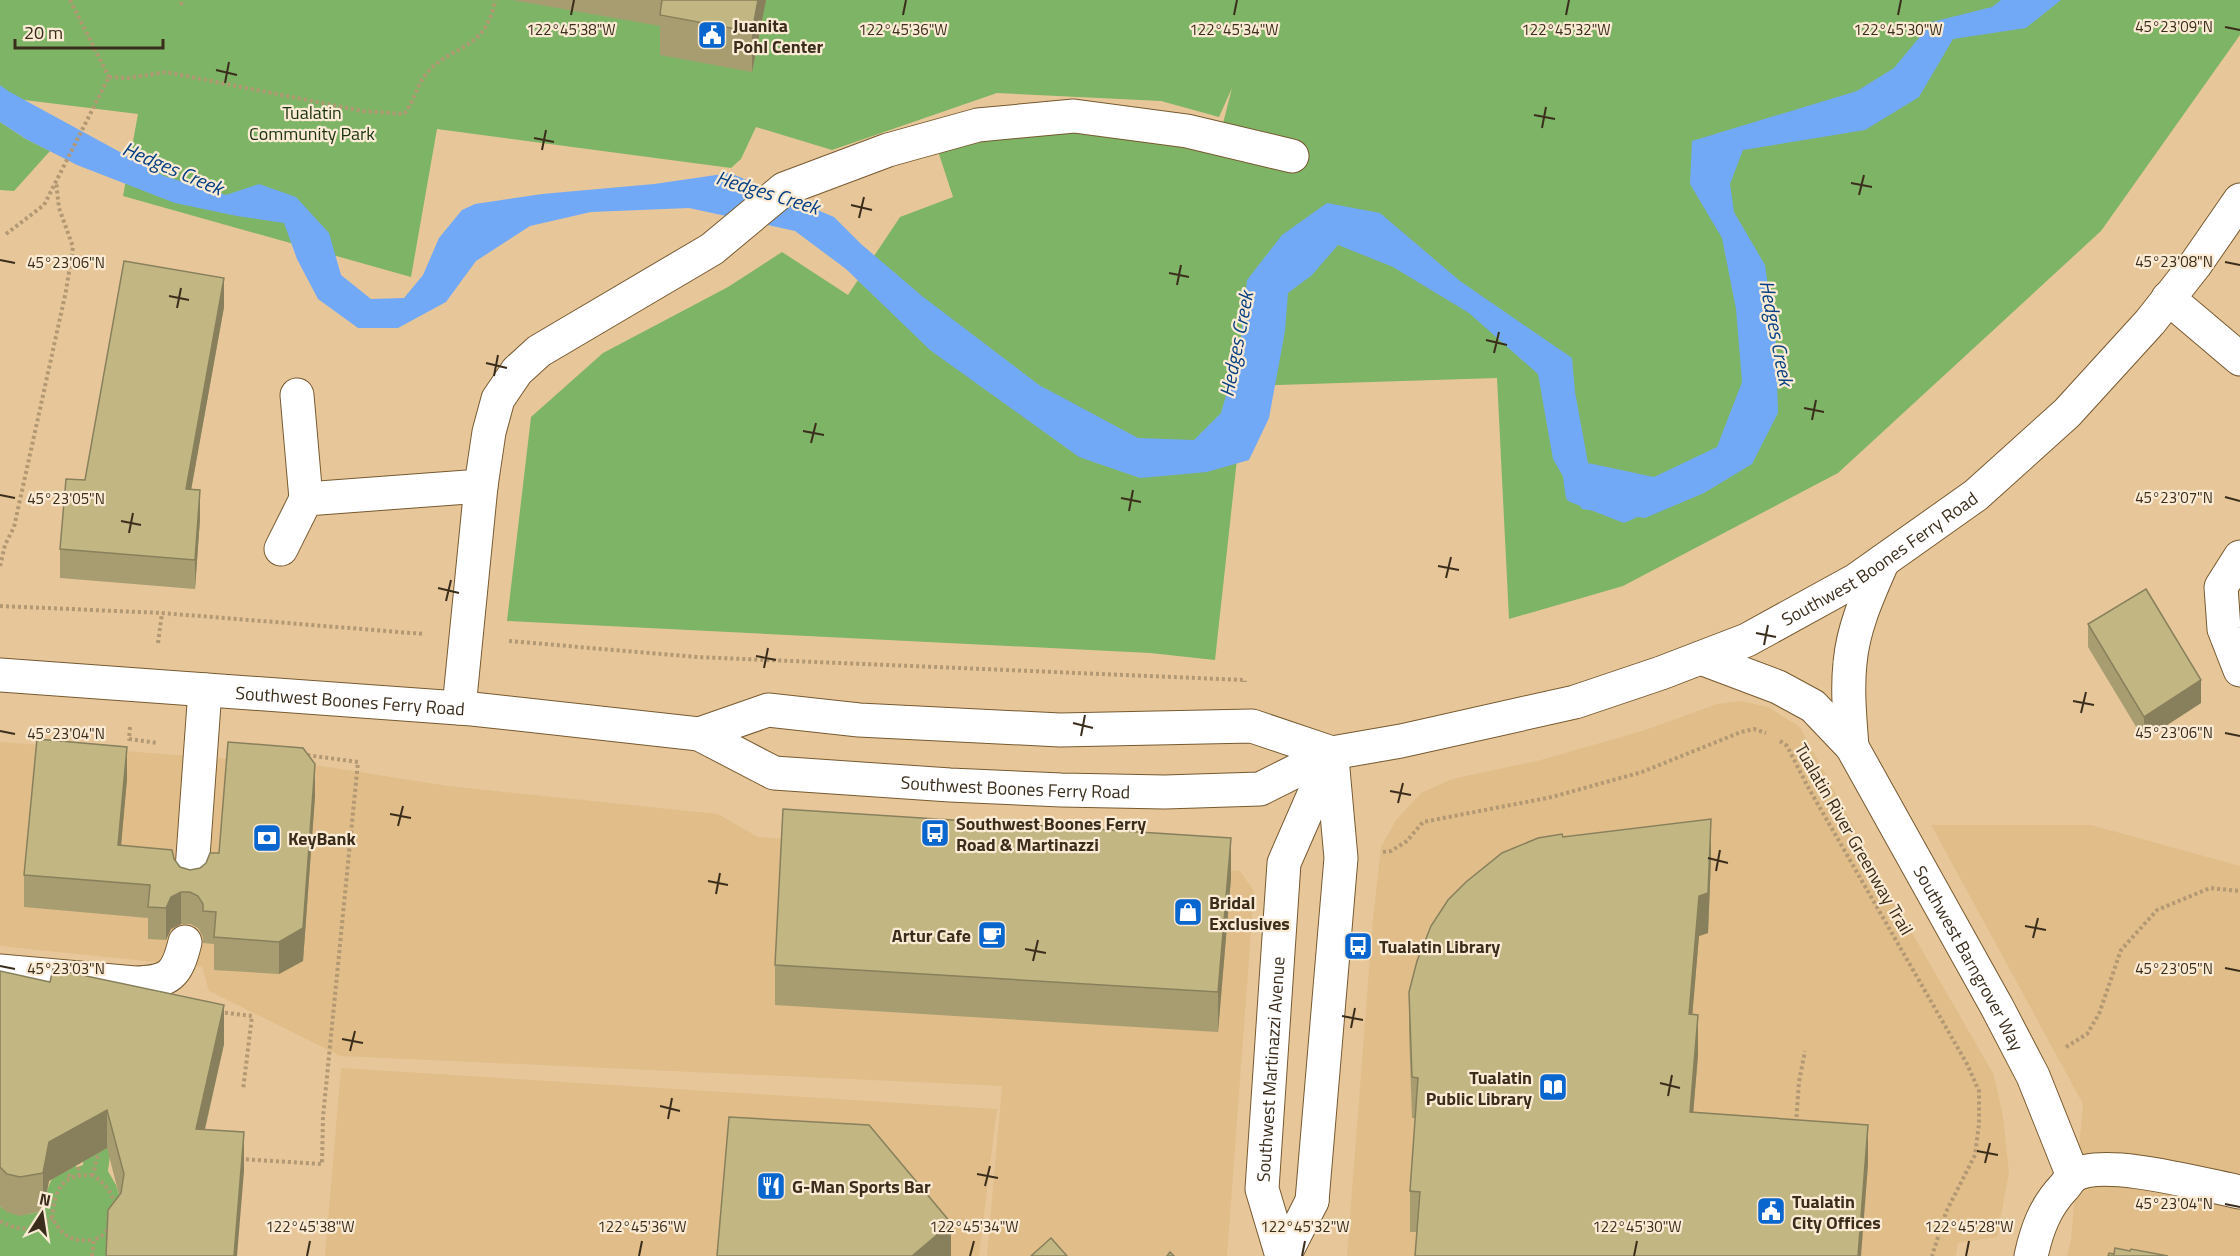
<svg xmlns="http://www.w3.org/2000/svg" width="2240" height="1256" font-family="'Titillium Web',sans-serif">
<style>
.built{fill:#e0bd89}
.green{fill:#7eb466}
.water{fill:#72a9f7}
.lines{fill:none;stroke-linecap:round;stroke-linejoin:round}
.stream{stroke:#72a9f7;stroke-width:15}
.minor-casing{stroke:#765a30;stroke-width:35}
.major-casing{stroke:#765a30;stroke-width:35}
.path{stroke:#b29873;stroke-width:4;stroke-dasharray:3 3;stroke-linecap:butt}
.minor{stroke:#fff;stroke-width:33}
.major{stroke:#fff;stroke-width:33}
.wall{fill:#a79d71}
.shaded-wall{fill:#88805c}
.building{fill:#c2b783;stroke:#88805c;stroke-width:1.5}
.ticks{fill:none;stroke:#3a2d1b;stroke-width:2}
.labels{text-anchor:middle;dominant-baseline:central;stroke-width:4.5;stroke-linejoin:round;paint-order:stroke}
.poi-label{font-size:18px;font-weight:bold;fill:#3a2d1b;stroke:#fbebd4;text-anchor:start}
.park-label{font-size:18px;fill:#1b3210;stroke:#fbebd4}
.street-label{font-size:18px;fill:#3a2d1b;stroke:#fbebd4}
.water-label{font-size:20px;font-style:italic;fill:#073f83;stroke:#fbebd4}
.ticks-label{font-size:15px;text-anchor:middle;fill:#3a2d1b;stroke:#fbebd4;stroke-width:4.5;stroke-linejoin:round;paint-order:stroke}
</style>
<rect width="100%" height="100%" fill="#e7c79a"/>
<g class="built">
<path d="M 1741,701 L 1768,707 L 1800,727 L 1892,898 L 1994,1075 L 2003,1117 L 2009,1172 L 1997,1237 L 1958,1243 L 1956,1256 L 1347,1256 L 1373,918 L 1381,847 L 1396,820 L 1421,793 L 1452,779 L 1537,761 L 1642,731 L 1717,704 Z"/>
<path d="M 0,742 L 315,765 L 448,786 L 718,814 L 758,837 L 1240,871 L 1254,891 L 1227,1256 L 987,1256 L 1002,1086 L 341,1056 L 209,991 L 202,967 L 0,946 Z"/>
<path d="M 1931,825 L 2091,825 L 2240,866 L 2240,1256 L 2067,1256 L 2071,1239 L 2083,1104 Z"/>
<path d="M 341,1068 L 997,1109 L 979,1256 L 325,1256 Z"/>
</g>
<g class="green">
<path d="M 0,0 L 2240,0 L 2240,35 L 2101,231 L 1838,473 L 1623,586 L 1509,619 L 1497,378 L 1245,386 L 1215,660 L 1150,653 L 507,621 L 531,417 L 603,353 L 728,287 L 782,252 L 848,295 L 900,217 L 953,197 L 938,151 L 1062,125 L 1218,143 L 1232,88 L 1219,117 L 1161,101 L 997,93 L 832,150 L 756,127 L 741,159 L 731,168 L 437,129 L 411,277 L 123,196 L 138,114 L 0,97 Z"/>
<path d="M 0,122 L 26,139 L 50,151 L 14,191 L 0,190 Z"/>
<path d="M 85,1136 L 112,1140 L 108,1171 L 116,1185 L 124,1212 L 108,1256 L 0,1256 L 0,1206 C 13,1218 26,1215 43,1211 C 45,1202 46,1190 51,1181 C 55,1175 64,1170 70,1164 L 77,1167 L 83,1165 Z"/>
</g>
<path class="water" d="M 2001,0 L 2061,0 L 2026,28 L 1953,39 L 1919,97 L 1865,130 L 1743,150 L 1730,184 L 1734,212 L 1765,265 L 1776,343 L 1778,413 L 1752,464 L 1704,493 L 1645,518 L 1582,509 L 1553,459 L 1538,374 L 1469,313 L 1393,267 L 1338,245 L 1312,275 L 1288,293 L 1285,331 L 1269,418 L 1249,460 L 1207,472 L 1140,478 L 1079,457 L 930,350 L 846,269 L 795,231 L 689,208 L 591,212 L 530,226 L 476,261 L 446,302 L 398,328 L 358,328 L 318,299 L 297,259 L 284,223 L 237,216 L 175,203 L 77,165 L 26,139 L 0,122 L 0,85 L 8,91 L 164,176 L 226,195 L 259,184 L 296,197 L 329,233 L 341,275 L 371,299 L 404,298 L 423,275 L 439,238 L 462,210 L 475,204 L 542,194 L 654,184 L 730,173 L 834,217 L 861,244 L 922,296 L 1039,385 L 1138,438 L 1194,440 L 1221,413 L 1240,347 L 1247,280 L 1282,235 L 1327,203 L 1380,213 L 1460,281 L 1572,358 L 1575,392 L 1588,463 L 1654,477 L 1717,447 L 1742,382 L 1736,309 L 1722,238 L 1690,184 L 1692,141 L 1857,91 L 1894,68 L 1932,22 L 1992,7 Z"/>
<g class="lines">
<path class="stream" d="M 1570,473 L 1573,495 L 1624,515 L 1643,506"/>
<g class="minor-casing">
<g id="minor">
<path d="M 2168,298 L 2240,359"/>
<path d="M 297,395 L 306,499"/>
<path d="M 281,549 L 306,499 L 481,486"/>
<path d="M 2240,557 L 2221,587 L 2224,629 L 2240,670"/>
<path id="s1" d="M 1701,658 L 1778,687 L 1813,706 L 1852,747 L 1997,1007 L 2033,1076 L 2073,1176"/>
<path d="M 459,708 L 481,486 L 489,432 L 498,399 L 517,371 L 539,351 L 712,249 L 784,189 L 888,150 L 978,125 L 1074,116 L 1187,131 L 1292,156"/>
<path d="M 1852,747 C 1850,719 1847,691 1850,663 C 1853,627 1869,593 1883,561"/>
<path d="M 191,884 L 205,690"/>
<path d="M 0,971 L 135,983 C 170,982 177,975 185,942"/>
<path d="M 1284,1256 L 1312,1201"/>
<path d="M 2031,1256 C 2037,1229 2045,1207 2064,1187 C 2067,1184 2070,1178 2073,1176 C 2103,1157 2204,1185 2240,1192"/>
</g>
</g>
<g class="major-casing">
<g id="major">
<path id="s2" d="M 0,675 L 472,709 L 699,734 L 774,773 L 950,785 L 1061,790 L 1165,792 L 1260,789 L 1332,753 L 1401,741 L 1575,702 L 1661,673 L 1747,640 L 1856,580 L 1976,495 L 2067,413 L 2150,322 L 2195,265 L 2240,200"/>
<path d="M 699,734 L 768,710 L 859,720 L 1060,730 L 1252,726 L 1332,753"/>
<path d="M 1312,1201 L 1341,858 L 1332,758"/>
<path id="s3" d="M 1282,1256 L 1262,1189 L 1284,863 L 1332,753"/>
</g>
</g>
<g class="path">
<path d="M 70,0 L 109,77"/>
<path d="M 181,5 L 182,0"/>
<path d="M 109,77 L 128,78 L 166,72 L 362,111 L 404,114 C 414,102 416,88 424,77 C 447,44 486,54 495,0"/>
<path d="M 6,234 L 44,205 L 109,77"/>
<path d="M 0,566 L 5,545 L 14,527 L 66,291 L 73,247 L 59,208 L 56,181"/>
<path d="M 0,606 L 162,613 L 424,634"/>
<path d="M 509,641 L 696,657 L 1245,680 L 1245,682"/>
<path d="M 158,643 L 162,613"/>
<path d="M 130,727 L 129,739 L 158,743"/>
<path d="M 1780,741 L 1787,746 L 1808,787 L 1967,1064 L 1979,1091 L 1979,1124 L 1975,1155 L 1946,1212 L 1932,1256"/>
<path d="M 1383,852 L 1391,851 L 1407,841 L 1423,822 L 1552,797 L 1642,772 L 1741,732 L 1754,729 L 1766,733"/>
<path d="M 219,1012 L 252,1016 L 243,1090"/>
<path d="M 2066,1047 L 2087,1034 L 2099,1014 L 2121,950 L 2157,910 L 2210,888 L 2240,891"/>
<path d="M 1796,1123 L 1799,1082 L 1805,1051"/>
<path d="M 99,1150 L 93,1175 C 104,1183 112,1191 115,1205"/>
<path d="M 240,1159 L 322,1164 L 323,1117 L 358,762 L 306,755"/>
<path d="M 78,1161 L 79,1175"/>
<path d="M 65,1169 L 71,1178"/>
<path d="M 93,1175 C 61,1174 55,1189 52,1218 C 64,1237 71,1242 94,1240"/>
<path d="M 0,1221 C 22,1233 32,1230 52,1218"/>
<path d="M 92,1256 L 94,1240 L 103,1235 L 109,1228"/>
</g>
<use href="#minor" class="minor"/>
<use href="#major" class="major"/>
</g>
<g class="wall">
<path d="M 512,0 L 766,0 L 752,72 L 660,55 L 660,26 Z"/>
<path d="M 224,307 L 191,490 L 200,519 L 195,589 L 60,578 L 60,549 L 85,480 Z"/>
<path d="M 2088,624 L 2201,703 L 2144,740 L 2088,647 Z"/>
<path d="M 127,779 L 121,846 L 174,859 L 180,867 L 190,870 L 200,868 L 219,853 L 315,796 L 303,961 L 279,974 L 214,970 L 214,944 L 203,943 L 203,937 L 198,928 L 190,924 L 181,924 L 171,929 L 166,940 L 148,939 L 148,918 L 24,907 L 24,875 Z"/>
<path d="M 1563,837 L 1711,859 L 1708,933 L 1699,936 L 1692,1015 L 1698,1055 L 1693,1112 L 1868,1165 L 1417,1232 L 1410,1232 L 1410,1191 L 1415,1118 L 1412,1118 L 1409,1032 L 1409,992 Z"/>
<path d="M 1231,878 L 1218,1032 L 775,1005 L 775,965 Z"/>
<path d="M 0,971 L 224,1044 L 205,1130 L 244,1171 L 119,1195 L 107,1148 L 49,1181 L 43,1211 L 20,1216 L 7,1212 L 0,1206 Z"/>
</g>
<g class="shaded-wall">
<path d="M 758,0 L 766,0 L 752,72 L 752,32 Z"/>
<path d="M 224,278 L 224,307 L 186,518 L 186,489 Z"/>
<path d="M 200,490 L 200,519 L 195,589 L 195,560 Z"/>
<path d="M 2201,680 L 2201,703 L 2144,740 L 2144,717 Z"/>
<path d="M 127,747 L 127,779 L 118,878 L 118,845 Z"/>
<path d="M 315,764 L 315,796 L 303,961 L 279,974 L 279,942 Z"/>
<path d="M 1711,819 L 1711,859 L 1708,933 L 1699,936 L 1689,1054 L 1689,1014 L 1699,896 Z"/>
<path d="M 1231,838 L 1231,878 L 1218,1032 L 1218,992 Z"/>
<path d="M 181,892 L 181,924 L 171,929 L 166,940 L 166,908 L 171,897 Z"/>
<path d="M 224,1005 L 224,1044 L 196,1167 L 196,1129 Z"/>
<path d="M 1698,1015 L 1698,1055 L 1690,1152 L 1690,1112 Z"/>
<path d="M 107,1110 L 107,1148 L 49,1181 L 43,1211 L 43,1173 L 49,1142 Z"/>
<path d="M 1868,1125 L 1868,1165 L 1861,1256 L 1858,1256 Z"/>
<path d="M 244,1132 L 244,1171 L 237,1256 L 234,1256 Z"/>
<path d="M 951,1223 L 951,1256 L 912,1256 Z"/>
</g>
<g class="building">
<path d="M 662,0 L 758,0 L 752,32 L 660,15 Z"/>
<path d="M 124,261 L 224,278 L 186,489 L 200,490 L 195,560 L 60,549 L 66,479 L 85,480 Z"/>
<path d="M 2146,589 L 2201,680 L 2144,717 L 2088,624 Z"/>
<path d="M 37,739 L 127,747 L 118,845 L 172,850 L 174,859 L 180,867 L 190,870 L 200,868 L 206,863 L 210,853 L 219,853 L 228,742 L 303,748 L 315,764 L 303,928 L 279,942 L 214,937 L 216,912 L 203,911 L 203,904 L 198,896 L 190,892 L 181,892 L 171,897 L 166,908 L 148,907 L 150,885 L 24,875 Z"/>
<path d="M 783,809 L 1231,838 L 1218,992 L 775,965 Z"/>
<path d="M 1711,819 L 1708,893 L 1699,896 L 1689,1014 L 1698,1015 L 1690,1112 L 1868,1125 L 1858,1256 L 1415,1256 L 1420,1192 L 1410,1191 L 1418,1078 L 1412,1077 L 1409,992 L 1417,961 L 1431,926 L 1448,900 L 1466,882 L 1502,853 L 1538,838 L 1562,834 L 1563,837 Z"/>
<path d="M 53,969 L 224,1005 L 196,1129 L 244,1132 L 234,1256 L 106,1256 L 108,1210 L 121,1193 L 124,1174 L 107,1110 L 49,1142 L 43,1173 L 20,1177 L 7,1174 L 0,1167 L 0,971 L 50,982 Z"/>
<path d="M 729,1117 L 869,1125 L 951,1223 L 912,1256 L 717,1256 Z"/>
<path d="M 1051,1238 L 1067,1256 L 1031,1256 Z"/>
<path d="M 2115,1248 L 2130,1251 L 2131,1249 L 2168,1256 L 2108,1256 L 2109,1253 L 2114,1254 Z"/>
<path d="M 1170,1252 L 1174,1256 L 1167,1256 Z"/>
</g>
<path class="ticks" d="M 571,15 L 574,0M 903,15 L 906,0M 1234,15 L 1237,0M 1566,15 L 1569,0M 1898,15 L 1901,0M 2225,27 L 2240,30M 216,70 L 237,75M 225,83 L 229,62M 1534,115 L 1555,119M 1542,128 L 1546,107M 534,138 L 554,142M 542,150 L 546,130M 1851,183 L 1872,187M 1859,195 L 1864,175M 851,205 L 872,210M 859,218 L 864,197M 0,260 L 15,263M 2225,262 L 2240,265M 1169,273 L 1189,277M 1177,285 L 1181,265M 169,296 L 189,300M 177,308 L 181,288M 1486,340 L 1507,345M 1494,353 L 1499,332M 486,363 L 507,368M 494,376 L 498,355M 1804,408 L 1824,412M 1812,420 L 1816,400M 803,431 L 824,435M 811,443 L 816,423M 0,495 L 15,498M 2225,497 L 2240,501M 1121,498 L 1141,502M 1129,511 L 1133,490M 121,521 L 141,525M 129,533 L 133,513M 1438,566 L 1459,570M 1446,578 L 1451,557M 438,588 L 459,593M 446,601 L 451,580M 1756,633 L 1776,637M 1764,645 L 1768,625M 756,656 L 776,660M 764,668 L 768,648M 2073,701 L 2094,705M 2081,713 L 2086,692M 1073,723 L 1093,728M 0,731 L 15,734M 2225,733 L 2240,736M 1081,736 L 1085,715M 1390,791 L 1411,795M 1398,803 L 1403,783M 390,814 L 411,818M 398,826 L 403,806M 1708,858 L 1728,863M 1716,871 L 1720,850M 708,881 L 728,885M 716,894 L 720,873M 2025,926 L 2046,930M 2033,938 L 2038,918M 1025,949 L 1046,953M 1033,961 L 1038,940M 0,966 L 15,969M 2225,968 L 2240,971M 1342,1016 L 1363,1020M 1351,1028 L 1355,1008M 342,1039 L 363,1043M 350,1051 L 355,1031M 1660,1083 L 1680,1088M 1668,1096 L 1672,1075M 660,1106 L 680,1111M 668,1119 L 672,1098M 1977,1151 L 1998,1155M 1985,1163 L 1990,1143M 977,1174 L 998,1178M 985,1186 L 990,1166M 2225,1204 L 2240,1207M 307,1256 L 310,1241M 639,1256 L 642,1241M 970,1256 L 974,1241M 1302,1256 L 1305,1241M 1634,1256 L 1637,1241M 1966,1256 L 1969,1241"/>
<defs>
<g id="civic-square" transform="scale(1.5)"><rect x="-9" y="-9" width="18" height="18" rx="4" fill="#0a66cf" stroke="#fbebd4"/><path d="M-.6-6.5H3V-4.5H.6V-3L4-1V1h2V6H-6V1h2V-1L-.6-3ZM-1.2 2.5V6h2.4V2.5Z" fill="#fff"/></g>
<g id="bus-square" transform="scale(1.5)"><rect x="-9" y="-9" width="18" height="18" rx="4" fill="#0a66cf" stroke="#fbebd4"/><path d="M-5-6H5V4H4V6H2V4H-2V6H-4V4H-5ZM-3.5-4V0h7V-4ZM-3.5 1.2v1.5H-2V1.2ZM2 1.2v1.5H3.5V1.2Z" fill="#fff"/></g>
<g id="bank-square" transform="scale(1.5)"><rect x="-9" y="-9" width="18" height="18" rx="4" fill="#0a66cf" stroke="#fbebd4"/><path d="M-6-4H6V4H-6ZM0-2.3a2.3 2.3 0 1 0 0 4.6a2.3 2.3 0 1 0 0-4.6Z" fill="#fff"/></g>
<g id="shop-square" transform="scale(1.5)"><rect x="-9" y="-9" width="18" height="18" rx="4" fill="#0a66cf" stroke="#fbebd4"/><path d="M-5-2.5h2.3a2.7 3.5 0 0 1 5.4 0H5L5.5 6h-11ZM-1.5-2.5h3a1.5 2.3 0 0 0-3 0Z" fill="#fff"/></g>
<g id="cafe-square" transform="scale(1.5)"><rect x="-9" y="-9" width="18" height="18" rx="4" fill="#0a66cf" stroke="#fbebd4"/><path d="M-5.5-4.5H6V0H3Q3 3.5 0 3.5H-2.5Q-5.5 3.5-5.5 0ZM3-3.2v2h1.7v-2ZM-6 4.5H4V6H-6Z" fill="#fff"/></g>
<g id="library-square" transform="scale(1.5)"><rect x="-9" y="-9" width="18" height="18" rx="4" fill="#0a66cf" stroke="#fbebd4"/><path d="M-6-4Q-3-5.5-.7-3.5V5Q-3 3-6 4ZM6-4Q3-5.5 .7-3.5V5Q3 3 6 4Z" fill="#fff"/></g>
<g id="restaurant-square" transform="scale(1.5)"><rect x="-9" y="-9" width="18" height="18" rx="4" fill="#0a66cf" stroke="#fbebd4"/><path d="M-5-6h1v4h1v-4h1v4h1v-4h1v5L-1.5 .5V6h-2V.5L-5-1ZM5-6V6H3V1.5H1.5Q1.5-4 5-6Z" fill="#fff"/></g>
</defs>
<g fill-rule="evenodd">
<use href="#civic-square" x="712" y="35"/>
<use href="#bus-square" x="935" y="833"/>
<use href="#bank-square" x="267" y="838"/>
<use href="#shop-square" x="1188" y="912"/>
<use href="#cafe-square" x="992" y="935"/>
<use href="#bus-square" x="1358" y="946"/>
<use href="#library-square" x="1553" y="1087"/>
<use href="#restaurant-square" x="771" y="1186"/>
<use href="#civic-square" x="1771" y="1211"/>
</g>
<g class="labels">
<g class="poi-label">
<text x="733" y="25">Juanita<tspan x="733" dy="21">Pohl Center</tspan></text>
<text x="956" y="823">Southwest Boones Ferry<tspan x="956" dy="21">Road &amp; Martinazzi</tspan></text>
<text x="288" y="838">KeyBank</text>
<text x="1209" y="902">Bridal<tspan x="1209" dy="21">Exclusives</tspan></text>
<text x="971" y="935" text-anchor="end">Artur Cafe</text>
<text x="1379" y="946">Tualatin Library</text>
<text x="1532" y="1077" text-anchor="end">Tualatin<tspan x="1532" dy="21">Public Library</tspan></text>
<text x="792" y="1186">G-Man Sports Bar</text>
<text x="1792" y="1201">Tualatin<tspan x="1792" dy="21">City Offices</tspan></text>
</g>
<g class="park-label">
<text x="312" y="112">Tualatin<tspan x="312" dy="21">Community Park</tspan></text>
</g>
<g class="street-label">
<text stroke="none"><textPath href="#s2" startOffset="1940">Southwest Boones Ferry Road</textPath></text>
<text stroke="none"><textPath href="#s2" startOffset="351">Southwest Boones Ferry Road</textPath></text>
<text stroke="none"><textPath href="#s2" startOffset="1028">Southwest Boones Ferry Road</textPath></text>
<text transform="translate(1854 839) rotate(60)">Tualatin River Greenway Trail</text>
<text stroke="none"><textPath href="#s1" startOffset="420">Southwest Barngrover Way</textPath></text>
<text stroke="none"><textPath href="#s3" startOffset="190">Southwest Martinazzi Avenue</textPath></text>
</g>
<g class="water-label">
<text transform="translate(173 168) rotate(23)">Hedges Creek</text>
<text transform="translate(768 192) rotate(17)">Hedges Creek</text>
<text transform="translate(1777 333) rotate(79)">Hedges Creek</text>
<text transform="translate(1236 344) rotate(-79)">Hedges Creek</text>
</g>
</g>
<g class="ticks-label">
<text x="2174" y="32">45°23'09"N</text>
<text x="571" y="35">122°45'38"W</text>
<text x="903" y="35">122°45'36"W</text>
<text x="1234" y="35">122°45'34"W</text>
<text x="1566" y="35">122°45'32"W</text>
<text x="1898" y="35">122°45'30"W</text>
<text x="2174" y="267">45°23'08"N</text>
<text x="66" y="268">45°23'06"N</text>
<text x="2174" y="503">45°23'07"N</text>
<text x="66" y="504">45°23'05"N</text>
<text x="2174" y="738">45°23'06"N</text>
<text x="66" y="739">45°23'04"N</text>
<text x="2174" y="974">45°23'05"N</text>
<text x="66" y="974">45°23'03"N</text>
<text x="2174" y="1209">45°23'04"N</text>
<text x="310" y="1232">122°45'38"W</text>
<text x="642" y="1232">122°45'36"W</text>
<text x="974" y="1232">122°45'34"W</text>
<text x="1305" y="1232">122°45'32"W</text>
<text x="1637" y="1232">122°45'30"W</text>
<text x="1969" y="1232">122°45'28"W</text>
</g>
<g transform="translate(42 1214) rotate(12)" stroke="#fbebd4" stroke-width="4.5" paint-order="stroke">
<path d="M0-4.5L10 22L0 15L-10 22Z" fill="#3a2d1b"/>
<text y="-9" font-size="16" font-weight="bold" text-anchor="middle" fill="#3a2d1b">N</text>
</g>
<path d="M15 39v9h148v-9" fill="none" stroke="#3a2d1b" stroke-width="3"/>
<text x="24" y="39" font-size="18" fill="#3a2d1b" stroke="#fbebd4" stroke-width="4.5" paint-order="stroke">20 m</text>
</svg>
